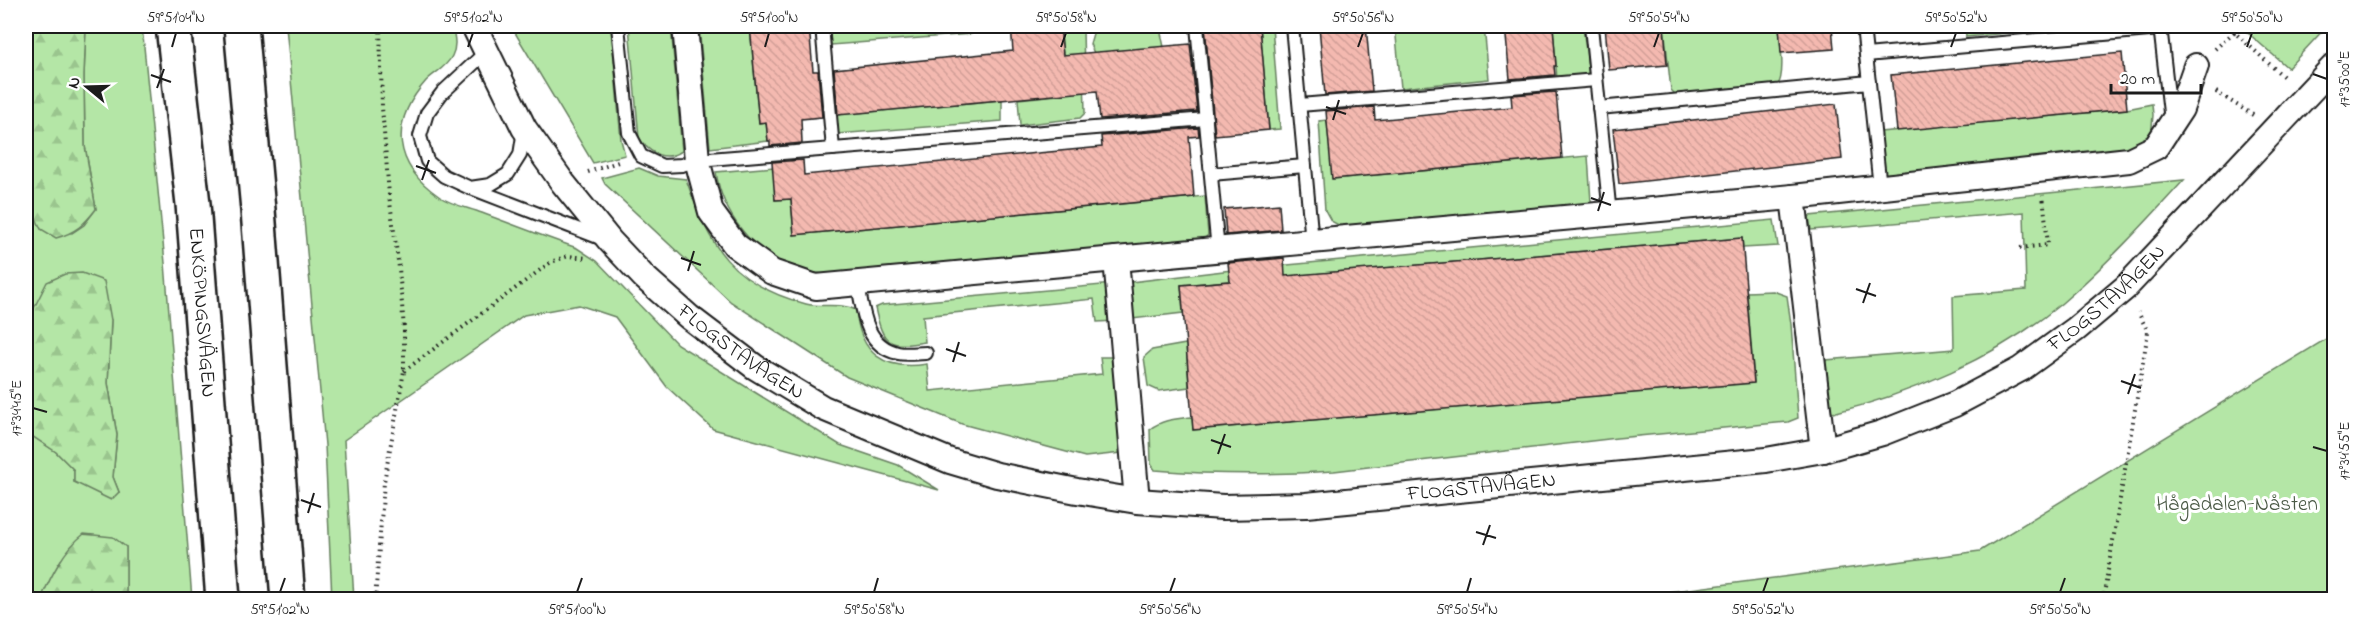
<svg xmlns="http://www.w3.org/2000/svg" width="2360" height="625" font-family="'Indie Flower',sans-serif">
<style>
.green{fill:#b4e6a6;stroke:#688161;stroke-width:1.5}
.forest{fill:url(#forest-firs);stroke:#688161;stroke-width:1.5}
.building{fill:url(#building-back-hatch);stroke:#1c1c1c;stroke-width:1.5}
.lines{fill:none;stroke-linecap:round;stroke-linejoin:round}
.service-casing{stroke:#1c1c1c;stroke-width:16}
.minor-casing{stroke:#1c1c1c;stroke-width:28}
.primary-casing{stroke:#1c1c1c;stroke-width:38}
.path{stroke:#1c1c1c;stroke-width:4;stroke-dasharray:1.5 4.5;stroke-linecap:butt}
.service{stroke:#fff;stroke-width:12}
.minor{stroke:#fff;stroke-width:24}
.primary{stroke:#fff;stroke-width:33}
.ticks{fill:none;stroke:#1c1c1c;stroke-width:2}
.labels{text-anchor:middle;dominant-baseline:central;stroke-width:6;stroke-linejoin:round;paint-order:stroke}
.street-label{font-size:21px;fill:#1c1c1c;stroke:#fff}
.park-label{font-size:21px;fill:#4a5945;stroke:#fff}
.neatline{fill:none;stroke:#1c1c1c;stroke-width:2}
.ticks-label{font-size:15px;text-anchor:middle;fill:#1c1c1c}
</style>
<defs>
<pattern id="forest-firs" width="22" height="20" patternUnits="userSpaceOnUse" patternTransform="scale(1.5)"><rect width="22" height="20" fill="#b4e6a6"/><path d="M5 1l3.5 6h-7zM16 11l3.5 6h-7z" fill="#9ac58e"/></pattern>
<pattern id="building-back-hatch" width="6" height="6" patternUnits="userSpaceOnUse" patternTransform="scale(1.5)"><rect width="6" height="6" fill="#f4b9b0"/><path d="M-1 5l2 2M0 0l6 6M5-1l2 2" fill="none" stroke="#d19e97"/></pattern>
</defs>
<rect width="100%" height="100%" fill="#fff"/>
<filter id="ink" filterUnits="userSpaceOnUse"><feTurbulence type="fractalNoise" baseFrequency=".0167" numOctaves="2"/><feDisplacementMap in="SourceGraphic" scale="12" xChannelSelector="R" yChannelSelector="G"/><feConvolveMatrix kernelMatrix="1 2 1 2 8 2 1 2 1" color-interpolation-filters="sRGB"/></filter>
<g filter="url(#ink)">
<g class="green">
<path d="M 86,26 L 142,26 L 165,263 L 192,599 L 126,599 L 126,547 L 61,560 L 41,599 L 26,599 L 26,432 L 56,452 L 74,470 L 74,482 L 119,492 L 113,477 L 117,435 L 108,383 L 111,320 L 36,307 L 26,324 L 26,207 L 34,214 L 41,229 L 72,233 L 84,225 L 96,209 L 85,146 L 84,76 Z"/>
<path d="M 286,26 L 451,26 C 455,35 457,46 452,56 C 446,68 435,72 426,81 C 389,123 393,165 440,197 C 452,205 469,208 482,213 C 514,225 545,237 577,248 L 597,261 L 677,344 L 840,445 L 898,465 L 939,490 L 713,429 L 667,387 L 615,317 L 579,305 L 524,315 L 344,440 L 354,599 L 332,599 L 325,445 Z"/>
<path d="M 511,26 L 611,26 L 621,140 L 625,155 L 593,163 Z"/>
<path d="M 629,26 L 671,26 L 682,151 C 665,162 650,154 639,138 Z"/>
<path d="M 699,26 L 750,26 L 759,123 L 766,122 L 768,141 L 710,148 Z"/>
<path d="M 829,26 L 970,26 L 971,34 L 831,45 Z"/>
<path d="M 1060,26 L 1076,26 L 1083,31 L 1085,113 L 1080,118 L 1020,125 L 1018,99 L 1067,94 Z"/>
<path d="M 1090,26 L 1155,27 L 1161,33 L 1164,47 L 1094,53 L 1090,44 L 1094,30 Z"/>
<path d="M 1260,26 L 1272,26 L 1280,129 L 1269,130 Z"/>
<path d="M 1395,26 L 1484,26 L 1489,79 L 1401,88 Z"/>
<path d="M 1553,26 L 1583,26 L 1589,77 L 1557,80 Z"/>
<path d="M 1664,26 L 1779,26 C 1780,41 1786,75 1777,87 L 1678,97 L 1671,90 Z"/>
<path d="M 1965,26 L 2054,26 L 2055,28 L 1966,37 Z"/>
<path d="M 2240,26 L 2327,26 L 2288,68 Z"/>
<path d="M 1002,100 L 1002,121 L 837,134 L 834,115 Z"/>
<path d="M 2152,104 L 2153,115 L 2151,138 L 2126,156 L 1882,174 L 1880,132 L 2127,109 Z"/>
<path d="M 1327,120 L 1333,179 L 1588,156 L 1591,202 L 1585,206 L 1344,228 L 1331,221 L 1325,210 L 1319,121 Z"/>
<path d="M 774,167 L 775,200 L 791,199 L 794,235 L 1205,196 L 1208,235 L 1202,241 L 841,276 C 824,274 806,273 790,267 C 751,251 722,212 716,172 Z"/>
<path d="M 639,168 L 658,176 L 686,179 C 710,248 731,284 806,304 C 822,308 841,302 856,310 C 860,354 884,371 927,364 L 930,391 L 1102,374 L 1100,357 L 1113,357 L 1121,453 L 1085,457 L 962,424 L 847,377 L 731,302 L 605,184 L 602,178 Z"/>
<path d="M 2184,180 C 2145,223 2106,265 2062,303 C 1998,357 1909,395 1829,414 L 1823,370 L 1826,360 L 1954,349 L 1953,296 L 2026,290 L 2024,212 L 1811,230 L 1809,216 Z"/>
<path d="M 1774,220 L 1778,246 L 1743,248 L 1742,238 L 1181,285 L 1183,313 L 1132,319 L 1129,289 L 1131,282 L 1232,270 Z"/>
<path d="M 1113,284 L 1115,321 L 1097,322 L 1094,299 L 923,316 L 925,342 C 888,348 883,344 875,308 L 882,305 Z"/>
<path d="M 1773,291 L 1787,296 L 1791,324 L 1798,418 L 1788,422 L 1617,438 L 1334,471 C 1274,475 1215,475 1155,470 L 1151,464 L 1150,429 C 1163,419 1176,419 1192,417 L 1193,430 L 1754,382 L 1747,292 Z"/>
<path d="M 2334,334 L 2334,599 L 1614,599 L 1980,551 Z"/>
<path d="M 1186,344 L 1189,387 L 1159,391 L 1148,386 L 1144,357 L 1152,350 Z"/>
</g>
<g class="forest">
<path d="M 26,26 L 86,26 L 84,76 L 85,146 L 96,209 C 84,225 75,233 56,238 L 41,229 L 34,214 L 26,207 Z"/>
<path d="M 82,273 L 104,281 L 111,320 L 108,383 L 117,435 L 113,477 L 119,492 L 111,500 L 74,482 L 74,470 L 56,452 L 26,432 L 26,324 L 47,282 L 65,274 Z"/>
<path d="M 84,534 L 113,537 L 126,547 L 126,599 L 41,599 C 51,576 64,549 84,534 Z"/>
</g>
<g class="building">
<path d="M 750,26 L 809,26 L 813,71 L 818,71 L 822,117 L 801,119 L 802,143 L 770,146 L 770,141 L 768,141 L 766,122 L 759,123 Z"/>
<path d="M 1011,26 L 1060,26 L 1063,55 L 1190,44 L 1197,111 L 1100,119 L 1097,91 L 838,115 L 834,69 L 1013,51 Z"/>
<path d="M 1205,26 L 1260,26 L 1269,130 L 1215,135 Z"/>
<path d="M 1319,26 L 1366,26 L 1372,91 L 1325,95 Z"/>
<path d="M 1505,26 L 1553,26 L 1556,66 L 1554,66 L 1555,75 L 1510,79 Z"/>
<path d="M 1605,26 L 1664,26 L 1667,65 L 1609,70 Z"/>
<path d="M 1779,26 L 1832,26 L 1834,49 L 1781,53 Z"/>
<path d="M 2122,53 L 2127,109 L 1897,131 L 1891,75 Z"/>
<path d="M 1556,92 L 1562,158 L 1332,179 L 1326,111 L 1374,107 L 1375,120 L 1512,107 L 1511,95 Z"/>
<path d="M 1836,104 L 1842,159 L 1619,184 L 1613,129 Z"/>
<path d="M 1198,128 L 1199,136 L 1189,137 L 1194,197 L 794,235 L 791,199 L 775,200 L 772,162 L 803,160 L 804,175 L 1102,147 L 1101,136 Z"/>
<path d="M 1279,204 L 1281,230 L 1226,235 L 1224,209 Z"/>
<path d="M 1742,238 L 1754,383 L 1193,430 L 1181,285 L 1230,281 L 1228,263 L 1284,258 L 1285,276 Z"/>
</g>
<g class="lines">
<g class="service-casing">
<g id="service">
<path d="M 618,26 L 629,133 L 641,156 L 662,166 L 682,165 L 697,160 L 1206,119"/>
<path d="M 822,26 L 833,149"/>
<path d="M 1197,26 L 1218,251"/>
<path d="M 1292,26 L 1312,242"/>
<path d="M 1591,26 L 1610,215"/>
<path d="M 1863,26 L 1880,188"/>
<path d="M 2160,26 L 2171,121"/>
<path d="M 486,52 L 442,93 L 427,113 L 420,136 L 427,161 L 444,176 L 470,188 L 490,185 L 508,174 L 520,155 L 524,130"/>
<path d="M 1866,55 L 2161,29"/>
<path d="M 1300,105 L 1596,80"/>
<path d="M 1599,108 L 1869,82"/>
<path d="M 1211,174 L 1305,166"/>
<path d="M 471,188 L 603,239"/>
<path d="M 858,284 C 863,311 865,346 898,353 C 906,355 917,353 926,353"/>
</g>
</g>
<g class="minor-casing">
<g id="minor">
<path id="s1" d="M 474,26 L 524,128 L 563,183 L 610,241 L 644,277 L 689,317 L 755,367 L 823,408 L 950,461 L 997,475 L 1077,491 L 1137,501 L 1223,507 L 1306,505 L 1766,460 L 1823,450 L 1882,433 L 1955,404 L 2021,369 L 2076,329 L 2125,288 L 2334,66"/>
<path d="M 685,26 L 697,160 L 711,212 L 735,245 L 772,272 L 816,287 L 1116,259"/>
<path d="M 1823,450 L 1793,197 L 2129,160 L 2156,147 L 2181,109 L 2196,66"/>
<path d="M 1137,501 L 1116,259 L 1793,197"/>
</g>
</g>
<g class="primary-casing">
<g id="primary">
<path id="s2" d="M 173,26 L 193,204 L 223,600"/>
<path d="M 241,26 L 258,210 L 288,600"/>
</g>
</g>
<g class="path">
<path d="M 2234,32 L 2245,26"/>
<path d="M 2328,38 L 2334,31"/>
<path d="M 2215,49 L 2234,32 L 2285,78"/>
<path d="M 2216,92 L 2253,115"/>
<path d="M 588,172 L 621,161"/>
<path d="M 2020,248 L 2048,245 L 2043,195"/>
<path d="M 404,371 L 551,262 L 568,256 L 587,258"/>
<path d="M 375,600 L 384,482 L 404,371 L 404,329 L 399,268 L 389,195 L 382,107 L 380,26"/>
<path d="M 2103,600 L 2148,332 L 2138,312"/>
</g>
<use href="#service" class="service"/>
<use href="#minor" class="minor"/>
<use href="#primary" class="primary"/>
</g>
</g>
<path class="ticks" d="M 172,47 L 176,33M 468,47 L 473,33M 765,47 L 769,33M 1061,47 L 1066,33M 1358,47 L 1363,33M 1654,47 L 1659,33M 1951,47 L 1956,33M 2247,47 L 2252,33M 2313,74 L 2327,79M 151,75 L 171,82M 157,88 L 164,69M 1326,107 L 1346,114M 1333,120 L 1339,100M 416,166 L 436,173M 422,180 L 429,160M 1591,198 L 1611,205M 1598,211 L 1604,192M 681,258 L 701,265M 688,271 L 694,251M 1856,289 L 1876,296M 1863,303 L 1870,283M 946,349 L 966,356M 953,362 L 959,342M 2121,381 L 2141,388M 2128,394 L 2135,374M 33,408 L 47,412M 1211,440 L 1231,447M 2313,447 L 2327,451M 1218,454 L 1225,434M 301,500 L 321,507M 308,513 L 314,493M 1476,532 L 1496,538M 1483,545 L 1490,525M 280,592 L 285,578M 577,592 L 582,578M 874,592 L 878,578M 1170,592 L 1175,578M 1467,592 L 1471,578M 1763,592 L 1768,578M 2060,592 L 2065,578"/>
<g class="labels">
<g class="street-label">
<text stroke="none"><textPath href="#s1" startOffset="1872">FLOGSTAVÄGEN</textPath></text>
<text stroke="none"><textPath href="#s2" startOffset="288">ENKÖPINGSVÄGEN</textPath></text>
<text stroke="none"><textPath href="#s1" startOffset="428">FLOGSTAVÄGEN</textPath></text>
<text stroke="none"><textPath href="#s1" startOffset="1202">FLOGSTAVÄGEN</textPath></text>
</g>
<g class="park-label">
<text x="2237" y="505">Hågadalen-Nåsten</text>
</g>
</g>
<rect width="2360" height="625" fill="none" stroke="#fff" stroke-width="66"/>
<g transform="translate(87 87) rotate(289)" stroke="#ffffff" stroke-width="4.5" paint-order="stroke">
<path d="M0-4.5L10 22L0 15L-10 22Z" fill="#1c1c1c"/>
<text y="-9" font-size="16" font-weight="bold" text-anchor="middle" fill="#1c1c1c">N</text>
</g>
<path d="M2111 84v9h90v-9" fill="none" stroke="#1c1c1c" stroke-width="3"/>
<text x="2120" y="84" font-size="18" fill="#1c1c1c" stroke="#ffffff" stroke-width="4.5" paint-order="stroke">20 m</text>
<rect x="33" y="33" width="2294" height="559" class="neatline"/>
<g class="ticks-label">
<text x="176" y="22">59°51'04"N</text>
<text x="473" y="22">59°51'02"N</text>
<text x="769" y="22">59°51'00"N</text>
<text x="1066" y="22">59°50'58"N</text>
<text x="1363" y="22">59°50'56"N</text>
<text x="1659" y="22">59°50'54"N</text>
<text x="1956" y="22">59°50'52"N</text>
<text x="2252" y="22">59°50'50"N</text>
<text transform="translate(2344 79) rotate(-90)" y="5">17°35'00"E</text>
<text transform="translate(16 408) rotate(-90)" y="5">17°34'45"E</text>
<text transform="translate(2344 451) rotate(-90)" y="5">17°34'55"E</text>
<text x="280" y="614">59°51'02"N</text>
<text x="577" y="614">59°51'00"N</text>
<text x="874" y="614">59°50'58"N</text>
<text x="1170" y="614">59°50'56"N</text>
<text x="1467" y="614">59°50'54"N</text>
<text x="1763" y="614">59°50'52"N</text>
<text x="2060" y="614">59°50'50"N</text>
</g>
</svg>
